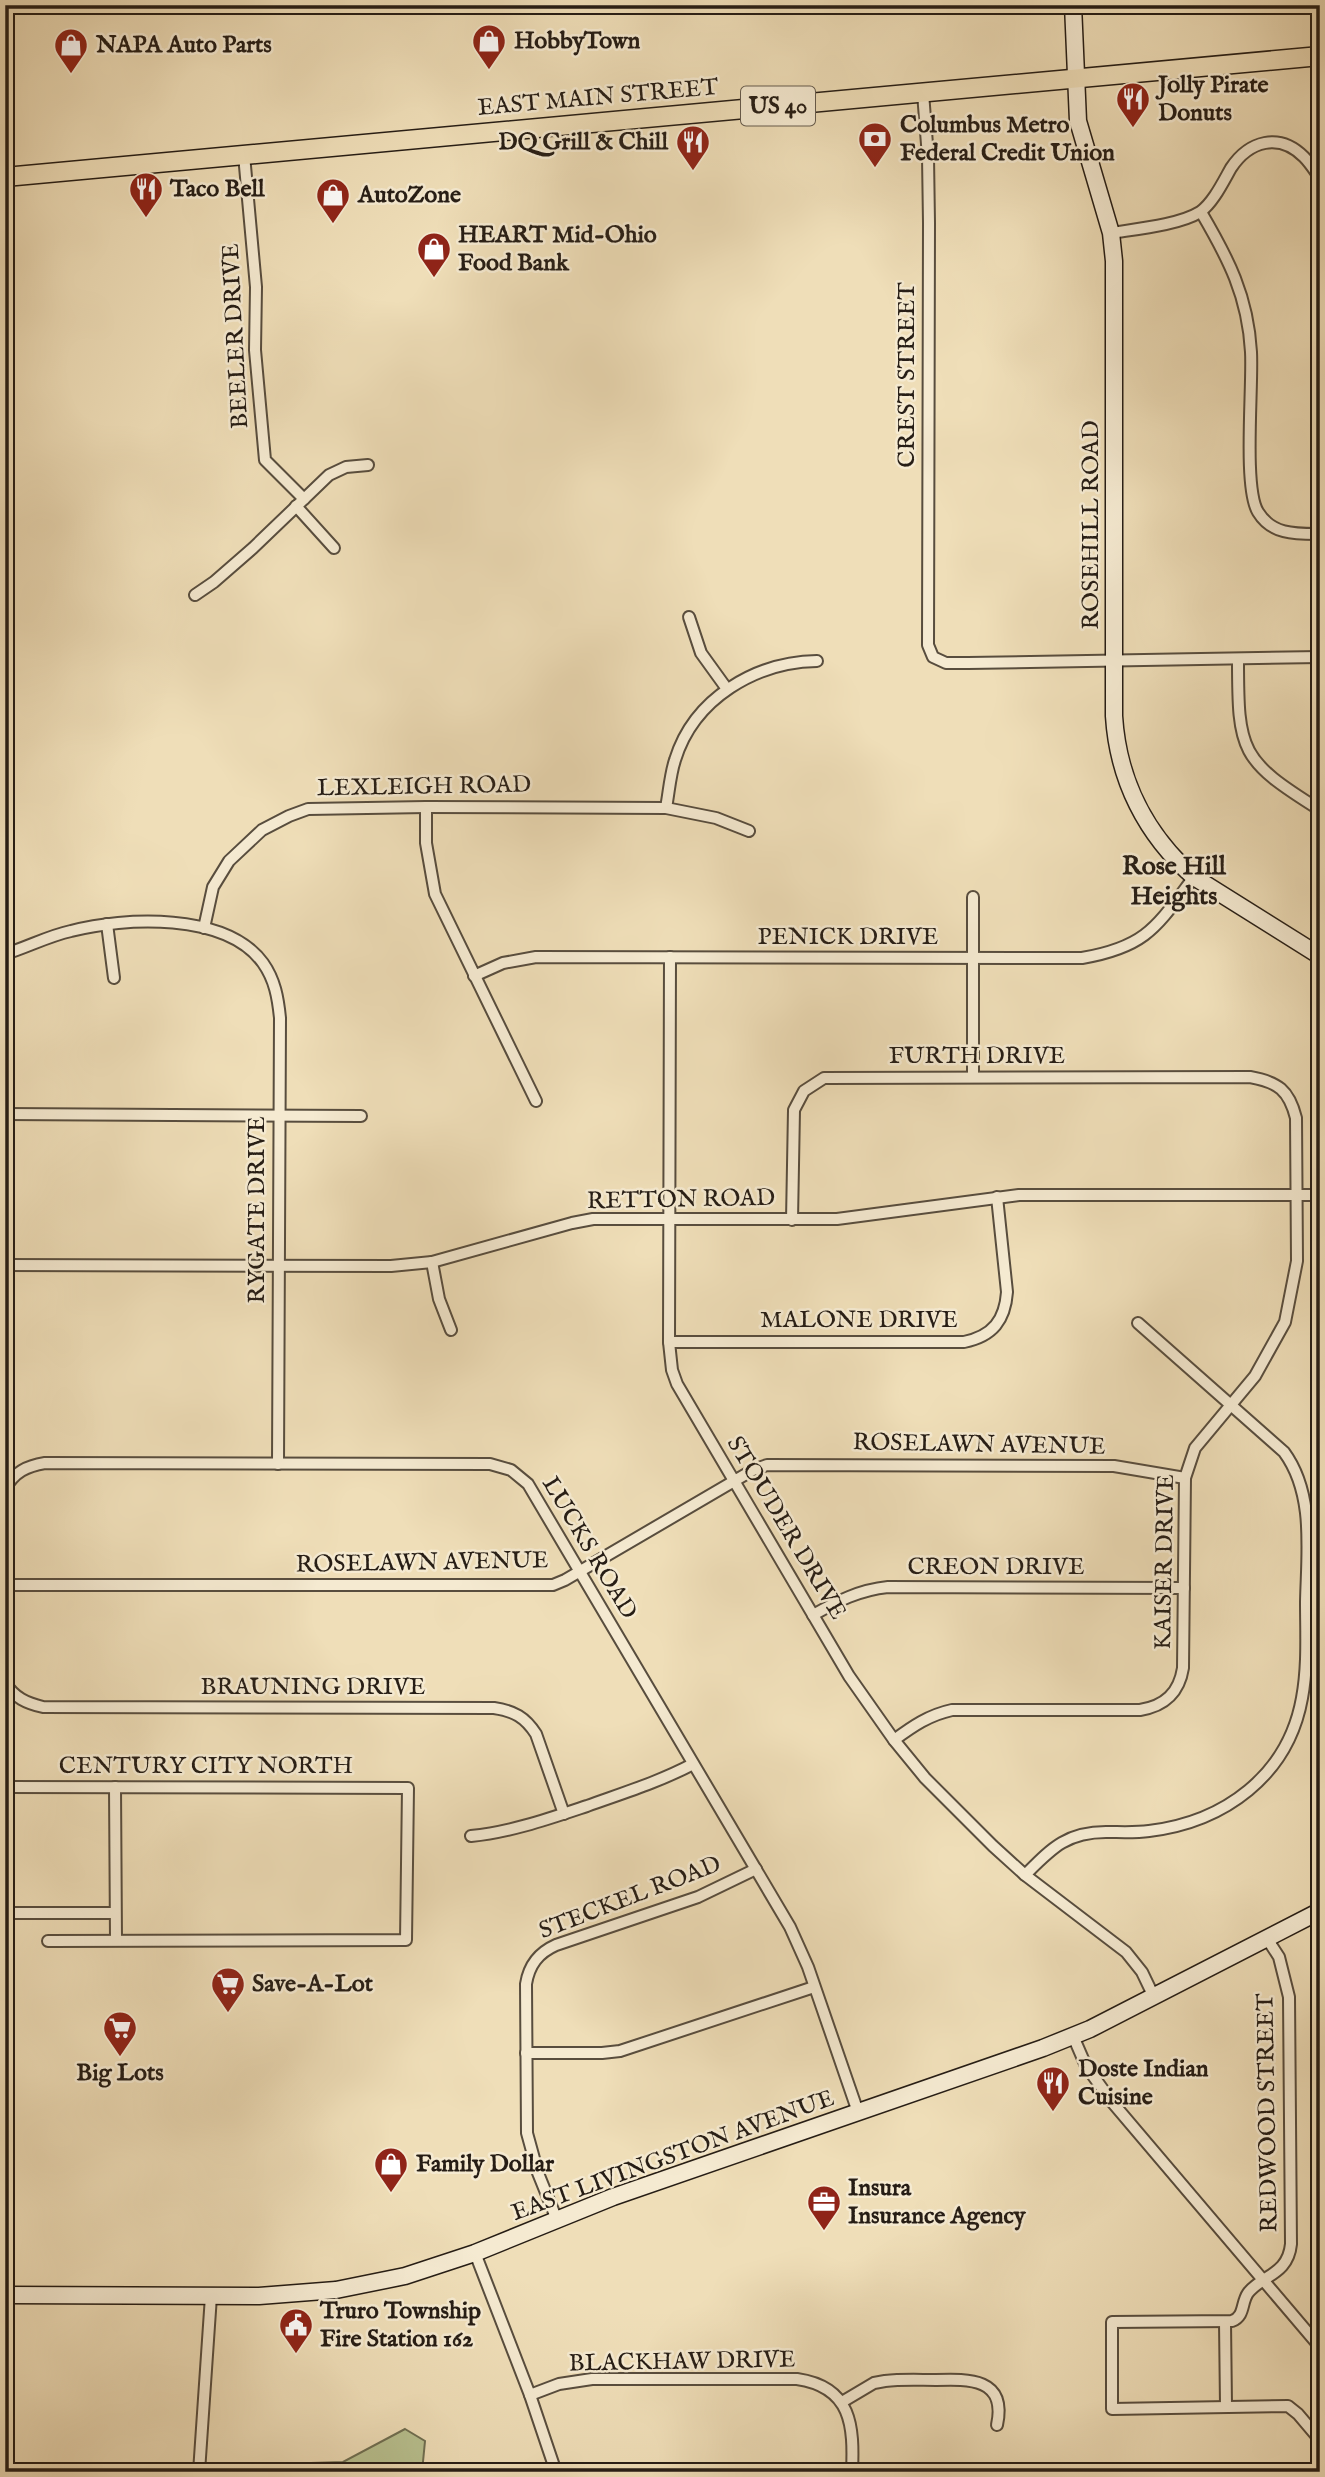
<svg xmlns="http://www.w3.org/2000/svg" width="1325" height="2477" font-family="'IM FELL English',serif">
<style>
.green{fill:#b8c190;stroke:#6f6f52;stroke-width:2}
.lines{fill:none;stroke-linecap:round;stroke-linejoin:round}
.street-casing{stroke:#584d3e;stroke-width:14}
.secondary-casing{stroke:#261d15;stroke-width:19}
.primary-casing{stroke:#261d15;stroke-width:21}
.street{stroke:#f5ead1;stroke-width:10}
.secondary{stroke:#f5ead1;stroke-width:16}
.primary{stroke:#efdeb8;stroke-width:18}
.labels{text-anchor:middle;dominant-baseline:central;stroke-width:5;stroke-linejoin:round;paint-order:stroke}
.shield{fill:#f5ead1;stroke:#645a4d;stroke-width:2}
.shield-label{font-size:23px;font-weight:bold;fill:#261d15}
.poi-label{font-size:24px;font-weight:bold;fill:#261d15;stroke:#f5ead1;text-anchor:start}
.street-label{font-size:24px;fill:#261d15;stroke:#f5ead1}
.neighbourhood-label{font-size:26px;font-weight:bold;fill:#261d15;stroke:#f5ead1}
</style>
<rect width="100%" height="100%" fill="#efdeb8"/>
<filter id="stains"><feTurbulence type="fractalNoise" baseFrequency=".00286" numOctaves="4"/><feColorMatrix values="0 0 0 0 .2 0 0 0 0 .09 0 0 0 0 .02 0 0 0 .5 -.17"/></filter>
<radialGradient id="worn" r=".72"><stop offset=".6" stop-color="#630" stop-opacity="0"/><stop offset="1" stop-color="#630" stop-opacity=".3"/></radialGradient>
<path class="green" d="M 405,2429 L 425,2441 L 422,2472 L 276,2472 L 279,2464 L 343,2462 Z"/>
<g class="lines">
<g class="street-casing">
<g id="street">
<path d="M 923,93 L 928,157 L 929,223 L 928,645 L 933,657 L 946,663 L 968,663 L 1320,657"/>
<path d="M 244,155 L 256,287 L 255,350 L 265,460 L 304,499"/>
<path d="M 1201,212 C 1228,258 1248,296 1251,352 C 1253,386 1243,488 1258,512 C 1272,535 1296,534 1320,534"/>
<path d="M 1111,233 C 1136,229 1179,225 1200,212 C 1213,203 1223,182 1231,168 C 1249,141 1279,132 1304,157 C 1310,163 1315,171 1320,178"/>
<path d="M 296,506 L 334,548"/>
<path d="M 195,595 L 214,582 L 253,548 L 329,475 L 346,467 L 368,465"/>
<path d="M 689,617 L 701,653 L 727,689"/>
<path d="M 1238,659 C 1238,752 1240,760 1320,810"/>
<path d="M 426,807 L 426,843 L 435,894 L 536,1101"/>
<path d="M 666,808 C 669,792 670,775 675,760 C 694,698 756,662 817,661"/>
<path d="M 107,924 L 114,978"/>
<path d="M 204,928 L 213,887 L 229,861 L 262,830 L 289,816 L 308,809 L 426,807 L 666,808 L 716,818 L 749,831"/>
<path d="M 5,954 C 28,947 48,936 71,931 C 124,917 226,912 263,963 C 275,980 278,998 280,1018 L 278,1464"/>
<path d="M 670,957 L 669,1342 L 672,1370 L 677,1384 L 849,1676 L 894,1740 L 925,1778 L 993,1846 L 1025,1875 L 1126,1952 L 1142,1972 L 1154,1997"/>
<path d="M 474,976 L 503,963 L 536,957 L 1082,958 C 1147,947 1157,926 1194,877"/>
<path d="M 973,1077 L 973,897"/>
<path d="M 5,1114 L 361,1116"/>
<path d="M 792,1220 L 794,1110 L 804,1091 L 824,1078 L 1250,1077 C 1278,1082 1289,1090 1296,1118 L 1297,1261 L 1285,1322 L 1255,1376 L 1195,1448 L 1185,1478 L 1183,1668 C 1179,1693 1165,1706 1140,1710 L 952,1710 C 929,1715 913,1726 894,1740"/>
<path d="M 432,1262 L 439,1299 L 451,1330"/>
<path d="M 5,1265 L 391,1266 L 432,1262 L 572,1223 L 593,1219 L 837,1219 L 1019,1195 L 1320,1195"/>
<path d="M 669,1342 L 964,1342 C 993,1336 1005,1320 1007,1292 L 997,1197"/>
<path d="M 5,1489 C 14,1472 27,1466 45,1463 L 490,1464 L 511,1470 L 528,1484 L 790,1927 L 808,1967 L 858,2112"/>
<path d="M 5,1585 L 553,1585 L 565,1580 L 753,1470 L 767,1465 L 1114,1466 L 1185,1478"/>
<path d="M 813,1615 C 838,1601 859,1590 888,1587 L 1184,1588"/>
<path d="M 5,1683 C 15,1698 26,1703 43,1707 L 494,1708 C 514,1711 525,1717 536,1734 L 564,1814"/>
<path d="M 5,1787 L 408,1788 L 406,1940 L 48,1941"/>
<path d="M 115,1787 L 116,1940"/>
<path d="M 471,1836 C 511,1832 548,1819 587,1806 C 623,1793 659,1782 693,1764"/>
<path d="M 1025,1875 C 1051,1849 1066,1832 1106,1832 C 1120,1832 1135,1833 1149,1831 C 1224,1822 1288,1776 1302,1698 C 1308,1666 1306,1633 1306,1602 C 1307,1552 1315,1494 1284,1452 L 1138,1323"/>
<path d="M 5,1913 L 115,1913"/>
<path d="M 1266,1937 L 1279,1957 L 1289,1997 L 1291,2244 C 1288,2275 1262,2275 1248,2293 C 1241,2303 1245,2316 1232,2321 L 1112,2322 L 1112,2409 L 1288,2406 L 1298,2414 L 1320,2440"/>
<path d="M 1073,2036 L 1086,2066 L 1112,2102 L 1320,2347"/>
<path d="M 526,2053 L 602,2053 L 620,2051 L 814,1987"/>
<path d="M 557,2220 L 538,2173 L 527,2133 L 526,1984 C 529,1965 538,1953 556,1945 L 698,1897 L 756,1869"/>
<path d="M 475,2253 L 530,2395 L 556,2472"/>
<path d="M 1225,2322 L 1226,2406"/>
<path d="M 530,2395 L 559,2384 L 592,2379 L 797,2379 C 852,2387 854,2426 852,2472"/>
<path d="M 842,2402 L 874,2383 L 885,2381 C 902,2379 919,2380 936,2380 C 969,2379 1007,2378 997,2425"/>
<path d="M 199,2472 L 211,2296"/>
</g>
</g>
<g class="secondary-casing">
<g id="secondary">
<path d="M 1073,5 L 1078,121 L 1111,233 L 1114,261 L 1114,716 C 1118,780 1146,835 1194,877 L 1320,956"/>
<path d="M 5,2295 L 259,2296 L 336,2290 L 405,2276 L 475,2253 L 613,2197 L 1043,2048 L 1090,2029 L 1320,1911"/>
</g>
</g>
<g class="primary-casing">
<path id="primary" d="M 5,177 L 1320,56"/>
</g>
<use href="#street" class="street"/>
<use href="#secondary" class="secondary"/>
<use href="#primary" class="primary"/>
</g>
<defs>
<g id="shop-pin" transform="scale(1.75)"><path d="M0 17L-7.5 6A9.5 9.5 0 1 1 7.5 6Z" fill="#8f2418" stroke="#f5ead1"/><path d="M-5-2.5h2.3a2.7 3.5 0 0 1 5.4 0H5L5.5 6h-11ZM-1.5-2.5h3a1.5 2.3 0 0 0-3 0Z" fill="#fff"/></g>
<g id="restaurant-pin" transform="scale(1.75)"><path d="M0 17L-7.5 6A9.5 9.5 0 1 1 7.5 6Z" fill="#8f2418" stroke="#f5ead1"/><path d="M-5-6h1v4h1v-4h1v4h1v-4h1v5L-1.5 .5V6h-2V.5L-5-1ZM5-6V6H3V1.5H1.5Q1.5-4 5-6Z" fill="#fff"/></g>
<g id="bank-pin" transform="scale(1.75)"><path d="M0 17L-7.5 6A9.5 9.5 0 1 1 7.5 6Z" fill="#8f2418" stroke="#f5ead1"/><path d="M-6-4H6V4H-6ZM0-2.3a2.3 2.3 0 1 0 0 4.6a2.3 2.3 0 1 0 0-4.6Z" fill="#fff"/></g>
<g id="supermarket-pin" transform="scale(1.75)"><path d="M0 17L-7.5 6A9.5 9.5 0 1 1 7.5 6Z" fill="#8f2418" stroke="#f5ead1"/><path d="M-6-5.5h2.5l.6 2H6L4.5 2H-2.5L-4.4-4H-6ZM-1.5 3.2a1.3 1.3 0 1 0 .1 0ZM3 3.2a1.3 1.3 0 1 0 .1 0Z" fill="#fff"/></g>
<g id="office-pin" transform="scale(1.75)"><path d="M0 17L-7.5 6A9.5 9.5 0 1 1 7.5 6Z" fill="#8f2418" stroke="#f5ead1"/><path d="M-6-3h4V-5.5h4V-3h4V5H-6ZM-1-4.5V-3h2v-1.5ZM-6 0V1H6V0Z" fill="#fff"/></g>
<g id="civic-pin" transform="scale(1.75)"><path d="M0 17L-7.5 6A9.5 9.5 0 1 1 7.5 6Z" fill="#8f2418" stroke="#f5ead1"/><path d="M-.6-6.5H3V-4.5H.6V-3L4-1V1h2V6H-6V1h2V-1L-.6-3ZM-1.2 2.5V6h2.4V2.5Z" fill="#fff"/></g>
</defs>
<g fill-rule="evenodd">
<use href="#shop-pin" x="489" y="41"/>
<use href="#shop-pin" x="71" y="45"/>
<use href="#restaurant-pin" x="1133" y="99"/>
<use href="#bank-pin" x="875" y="139"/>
<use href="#restaurant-pin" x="693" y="142"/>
<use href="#restaurant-pin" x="146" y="189"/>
<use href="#shop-pin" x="333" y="195"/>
<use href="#shop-pin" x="434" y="249"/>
<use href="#supermarket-pin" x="228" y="1984"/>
<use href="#supermarket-pin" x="120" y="2028"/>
<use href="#restaurant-pin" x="1053" y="2083"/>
<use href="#shop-pin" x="391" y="2164"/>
<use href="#office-pin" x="824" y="2202"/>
<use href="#civic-pin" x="296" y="2325"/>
</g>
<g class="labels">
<rect class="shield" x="741" y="86.5" width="74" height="39" rx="5"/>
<g class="shield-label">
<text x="778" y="106">US 40</text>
</g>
<g class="poi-label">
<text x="514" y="41">HobbyTown</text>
<text x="96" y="45">NAPA Auto Parts</text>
<text x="1158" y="85">Jolly Pirate<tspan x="1158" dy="28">Donuts</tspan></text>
<text x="900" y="125">Columbus Metro<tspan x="900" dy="28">Federal Credit Union</tspan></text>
<text x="668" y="142" text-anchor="end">DQ Grill &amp; Chill</text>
<text x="170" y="189">Taco Bell</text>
<text x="358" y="195">AutoZone</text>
<text x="458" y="235">HEART Mid-Ohio<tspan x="458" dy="28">Food Bank</tspan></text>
<text x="252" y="1984">Save-A-Lot</text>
<text x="1078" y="2069">Doste Indian<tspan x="1078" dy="28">Cuisine</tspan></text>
<text x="120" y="2073" text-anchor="middle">Big Lots</text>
<text x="416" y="2164">Family Dollar</text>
<text x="848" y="2188">Insura<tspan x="848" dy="28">Insurance Agency</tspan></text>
<text x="320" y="2311">Truro Township<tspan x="320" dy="28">Fire Station 162</tspan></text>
</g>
<g class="street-label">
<text transform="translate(598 98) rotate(-5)">EAST MAIN STREET</text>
<text transform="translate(236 336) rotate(-93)">BEELER DRIVE</text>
<text transform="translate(907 375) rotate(-90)">CREST STREET</text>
<text transform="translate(1091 525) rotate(-90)">ROSEHILL ROAD</text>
<text transform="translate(424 787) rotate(-1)">LEXLEIGH ROAD</text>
<text x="848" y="937">PENICK DRIVE</text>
<text x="977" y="1056">FURTH DRIVE</text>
<text transform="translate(681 1200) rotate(-1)">RETTON ROAD</text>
<text transform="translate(257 1210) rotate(-90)">RYGATE DRIVE</text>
<text x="859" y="1320">MALONE DRIVE</text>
<text transform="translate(979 1445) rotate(1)">ROSELAWN AVENUE</text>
<text transform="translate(786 1528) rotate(59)">STOUDER DRIVE</text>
<text transform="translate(589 1548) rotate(59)">LUCKS ROAD</text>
<text transform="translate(1165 1562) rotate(-89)">KAISER DRIVE</text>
<text transform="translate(422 1563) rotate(-1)">ROSELAWN AVENUE</text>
<text x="996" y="1567">CREON DRIVE</text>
<text x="313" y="1687">BRAUNING DRIVE</text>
<text x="206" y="1766">CENTURY CITY NORTH</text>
<text transform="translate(630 1898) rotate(-21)">STECKEL ROAD</text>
<text transform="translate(1268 2113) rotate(-91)">REDWOOD STREET</text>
<text transform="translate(673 2156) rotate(-20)">EAST LIVINGSTON AVENUE</text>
<text transform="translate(682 2362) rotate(-1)">BLACKHAW DRIVE</text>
</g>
<g class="neighbourhood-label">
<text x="1174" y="866">Rose Hill<tspan x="1174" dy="30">Heights</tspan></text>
</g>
</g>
<rect width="1325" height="2477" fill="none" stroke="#efdeb8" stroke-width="28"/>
<rect x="7" y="7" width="1311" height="2463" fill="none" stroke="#261d15" stroke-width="3.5"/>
<rect x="14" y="14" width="1297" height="2449" fill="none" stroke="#261d15" stroke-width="2"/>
<rect width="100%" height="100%" filter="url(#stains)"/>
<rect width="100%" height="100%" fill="url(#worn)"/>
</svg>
